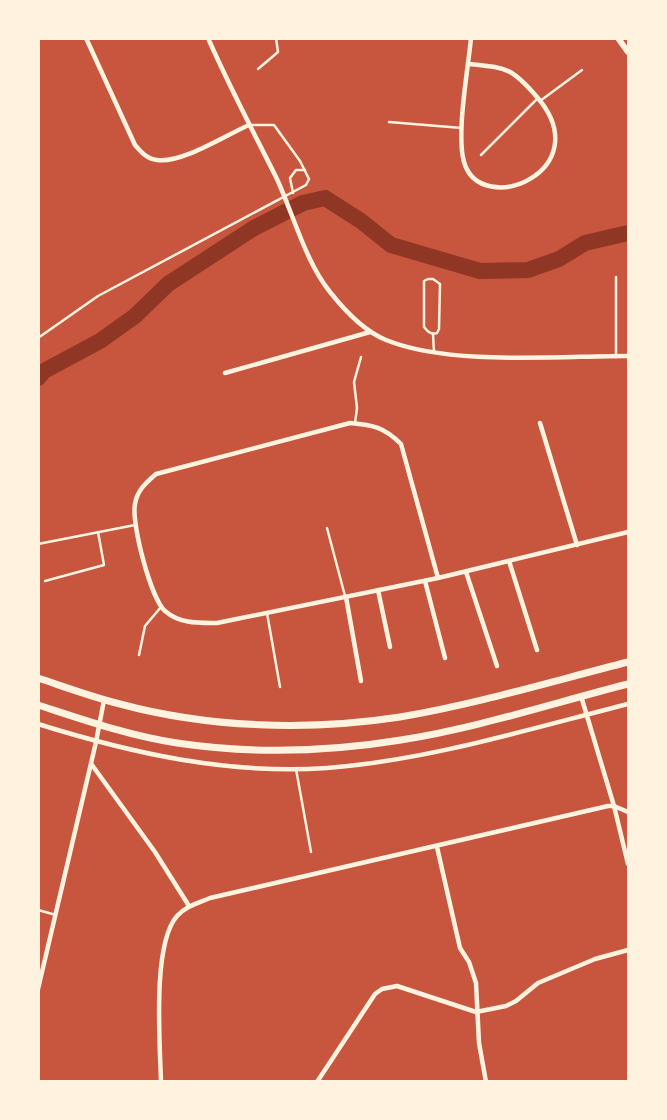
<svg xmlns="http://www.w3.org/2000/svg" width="667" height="1120" font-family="'Fira Sans Condensed',sans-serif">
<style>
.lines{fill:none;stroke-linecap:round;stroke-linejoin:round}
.river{stroke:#8f3625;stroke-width:16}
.service{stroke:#fff3e0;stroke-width:2.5}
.minor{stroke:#fff3e0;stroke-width:4.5}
.tertiary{stroke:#fff3e0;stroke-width:6}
.secondary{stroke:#fff3e0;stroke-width:7}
</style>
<rect width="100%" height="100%" fill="#c8553d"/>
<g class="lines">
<path class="river" d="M 38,378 L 44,371 L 100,341 L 135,316 L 168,284 L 254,228 L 303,203 L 325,198 L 361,221 L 391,245 L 480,271 L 528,270 L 559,259 L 585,243 L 628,233"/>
<g class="service">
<path d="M 258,69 L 278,52 L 276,38"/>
<path d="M 540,101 L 582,70"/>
<path d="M 389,122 L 462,128"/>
<path d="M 481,155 L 538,98"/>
<path d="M 293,193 L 290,178 L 296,170 L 305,170"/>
<path d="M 616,277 L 616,356"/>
<path d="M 428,279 L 433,279 L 440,284 L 439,329 L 437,333 C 431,335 428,332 424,327 L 424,281 Z"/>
<path d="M 433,334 L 434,352"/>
<path d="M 38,338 L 98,296 L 306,185 L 309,179 L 300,161 L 274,125 L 249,125"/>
<path d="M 355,423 L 357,408 L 354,382 L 361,357"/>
<path d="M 327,528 L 345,596"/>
<path d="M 38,544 L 135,525"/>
<path d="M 45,581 L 104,565 L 98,532"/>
<path d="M 267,613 L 280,687"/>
<path d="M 139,655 L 145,626 L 161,607"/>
<path d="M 296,769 L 311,852"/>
<path d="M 38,910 L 56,915"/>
</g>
<g class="minor">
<path d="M 86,38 L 135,145 C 141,152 147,159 157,160 C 181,164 226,135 249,125"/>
<path d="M 208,38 C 229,86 253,131 276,177 C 293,213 305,261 330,292 C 345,311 364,331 386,340 C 450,366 558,356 628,356"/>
<path d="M 469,64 C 507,68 511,67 537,97 C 600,170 481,220 464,162 C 456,134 468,70 471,38"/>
<path d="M 225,373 L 370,332"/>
<path d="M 540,423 L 577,545"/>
<path d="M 509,561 L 537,650"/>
<path d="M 466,572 L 497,666"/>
<path d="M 438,578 L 401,444 C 384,427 373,425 350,423 L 156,474 C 147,482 137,490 135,504 C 131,523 151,599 165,611 C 180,624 198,623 217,623 L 438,578 L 628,532"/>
<path d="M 425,581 L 445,658"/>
<path d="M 378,590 L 390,647"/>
<path d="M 346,597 L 361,681"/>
<path d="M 581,696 L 614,806 L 628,864"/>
<path d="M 38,724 C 131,753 228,775 327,768 C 429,760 529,729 628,704"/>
<path d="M 92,765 L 155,852 L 189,906"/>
<path d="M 437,847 L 460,948 L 469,962 L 476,983 L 479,1043 L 486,1082"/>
<path d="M 38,989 L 96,742 L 104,700"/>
<path d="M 161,1082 C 160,1044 152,944 177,916 C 186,906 198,903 210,898 L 608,806 L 614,806 L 628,812"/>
<path d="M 317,1082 L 375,994 L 382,989 L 397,986 L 476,1012 L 506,1006 L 516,1001 L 538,983 L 595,959 L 628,950"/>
</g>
<path class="tertiary" d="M 618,38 L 628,52"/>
<g class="secondary">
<path d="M 38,678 C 65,687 92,697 120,704 C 209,728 309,731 400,717 C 477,704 553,681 628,662"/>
<path d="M 38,705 C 84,720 130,736 177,743 C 251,754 327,752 401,740 C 478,728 553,703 628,684"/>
</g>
</g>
<rect width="667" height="1120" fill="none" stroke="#fff3e0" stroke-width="80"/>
</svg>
